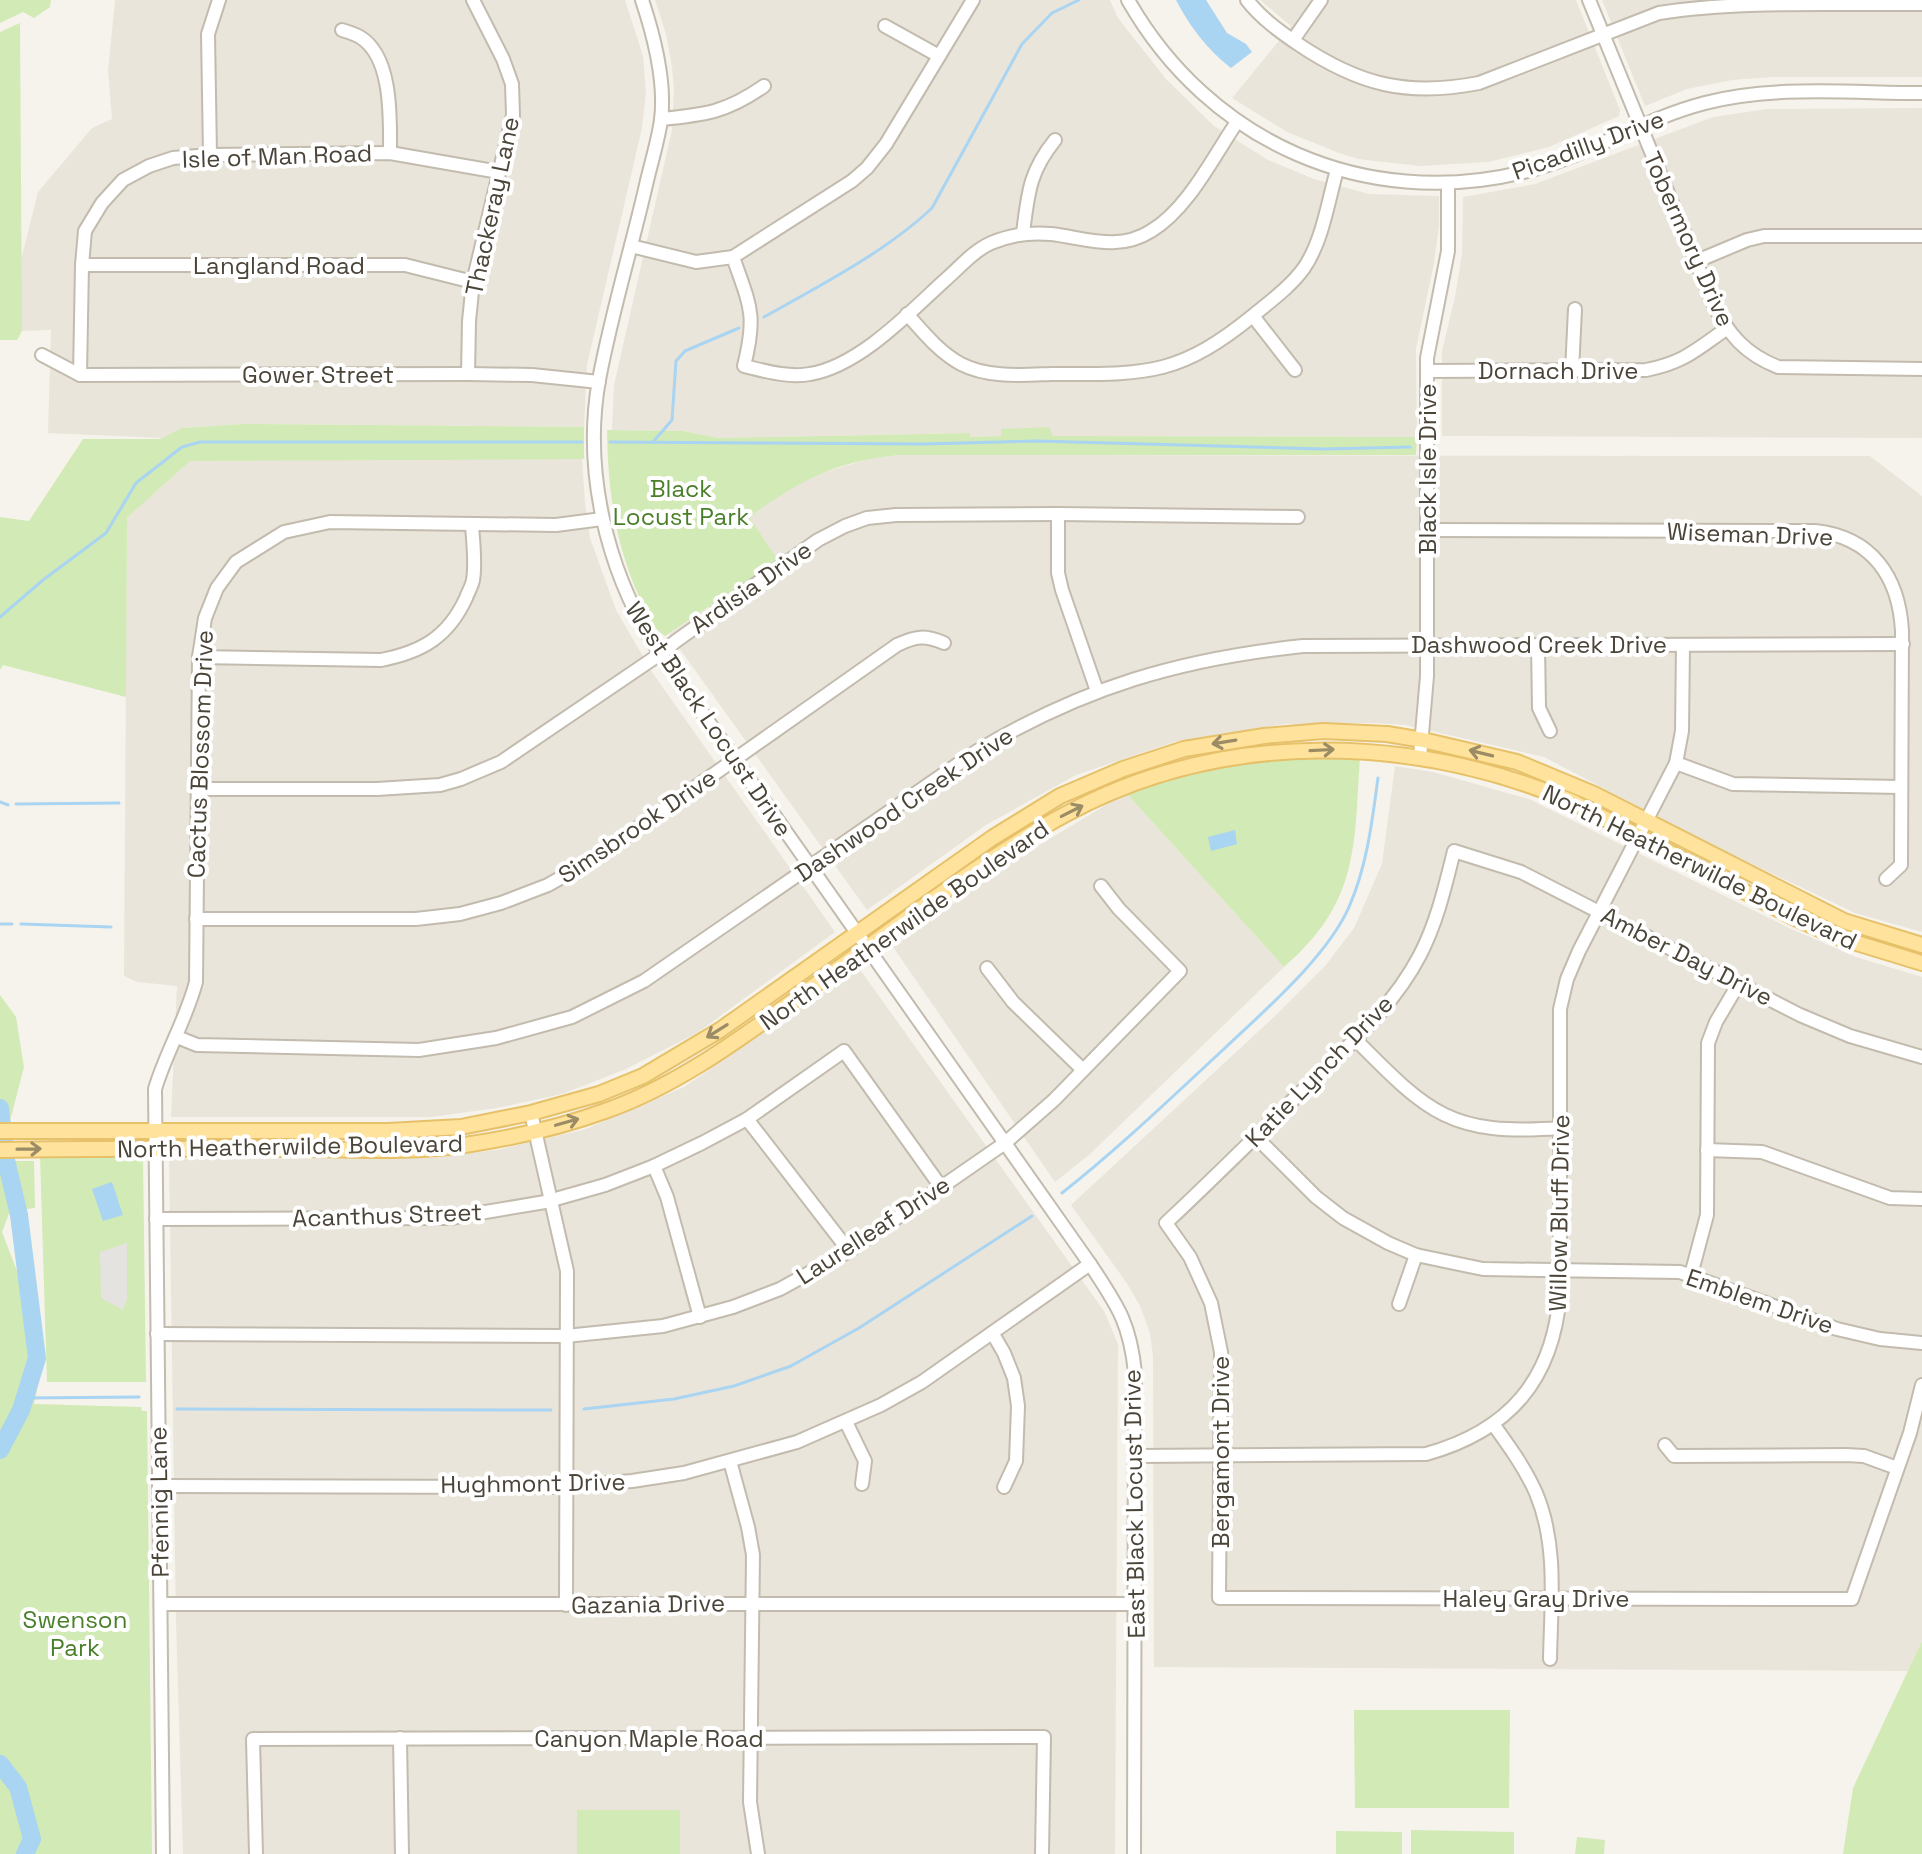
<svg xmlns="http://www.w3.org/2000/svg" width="1922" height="1854" font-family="'Space Grotesk',sans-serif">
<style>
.residential{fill:#eae5da}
.green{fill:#d2eab5}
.parking{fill:#e5e3e0}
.water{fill:#a9d4f2}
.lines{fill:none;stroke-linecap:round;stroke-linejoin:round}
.stream{stroke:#a9d4f2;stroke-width:3}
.river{stroke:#a9d4f2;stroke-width:18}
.minor-casing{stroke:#c2bbae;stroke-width:16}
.major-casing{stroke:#e6c16a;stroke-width:18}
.minor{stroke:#fff;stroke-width:12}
.major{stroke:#ffe39c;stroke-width:14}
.oneway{stroke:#9c8c66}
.labels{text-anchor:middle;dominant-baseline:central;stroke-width:8;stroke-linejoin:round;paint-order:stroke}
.street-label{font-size:24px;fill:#4b4439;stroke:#fff}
.park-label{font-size:24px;fill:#4a7f2a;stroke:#fff}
</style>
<rect width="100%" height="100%" fill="#f6f3ec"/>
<g class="residential">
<path d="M 115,0 L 625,0 L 643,56 L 646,92 L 642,128 L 587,365 L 584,427 L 243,424 L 182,428 L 162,438 L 48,433 L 51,330 L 22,331 L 19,268 L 38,192 L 92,128 L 112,119 L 108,71 Z"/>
<path d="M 655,0 L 1110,0 L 1118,18 L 1166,79 L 1214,126 L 1268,160 L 1314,179 L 1369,194 L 1439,196 L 1439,225 L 1434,263 L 1416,349 L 1417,437 L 1053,436 L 1001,429 L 1001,436 L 970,437 L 969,433 L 719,438 L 683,431 L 612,430 L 614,385 L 672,130 L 674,89 L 672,67 L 666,34 Z"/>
<path d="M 1260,0 L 1576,0 L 1620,110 L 1619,116 L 1549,147 L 1488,162 L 1420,166 L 1358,159 L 1339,153 L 1287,132 L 1232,98 L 1291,26 Z"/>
<path d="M 1602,0 L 1922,0 L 1922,77 L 1774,77 L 1732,80 L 1687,89 L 1645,106 Z"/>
<path d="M 1922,108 L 1922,438 L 1442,436 L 1442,351 L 1455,297 L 1462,254 L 1463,197 L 1535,184 L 1713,117 L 1767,109 Z"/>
<path d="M 900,455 L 1870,456 L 1922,496 L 1922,932 L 1855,913 L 1710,844 L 1544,757 L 1405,725 L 1374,723 L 1285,724 L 1174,742 L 1076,775 L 986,825 L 867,910 L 669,634 L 777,560 L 749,517 L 794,485 L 818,474 L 872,458 Z"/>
<path d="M 582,458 L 585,503 L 590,538 L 616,610 L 652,672 L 835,932 L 697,1033 L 626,1069 L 562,1094 L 497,1108 L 431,1117 L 171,1117 L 177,986 L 137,982 L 124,976 L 127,518 L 190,461 Z"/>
<path d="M 1395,766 L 1433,772 L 1529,799 L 1789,928 L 1856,957 L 1922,977 L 1922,1641 L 1908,1671 L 1154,1667 L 1153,1356 L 1150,1333 L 1140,1306 L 1126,1282 L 1071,1205 L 1276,1015 L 1325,966 L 1354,928 L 1382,864 Z"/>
<path d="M 1126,793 L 1284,967 L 1089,1155 L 1055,1182 L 893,947 L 1011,862 Z"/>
<path d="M 859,968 L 1104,1311 L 1118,1344 L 1115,1854 L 183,1854 L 176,1621 L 169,1159 L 433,1158 L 502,1149 L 586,1129 L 684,1087 Z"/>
</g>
<g class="green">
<path d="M 0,0 L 51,0 L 50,7 L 34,18 L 23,12 L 0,23 Z"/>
<path d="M 20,23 L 22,331 L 17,340 L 0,340 L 0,32 Z"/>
<path d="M 243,424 L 584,427 L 584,459 L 190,461 L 127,518 L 126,697 L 3,665 L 0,670 L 0,517 L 29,521 L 83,439 L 160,439 L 182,428 Z"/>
<path d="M 1049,427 L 1053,436 L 1417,437 L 1416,455 L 900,455 C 835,461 801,480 749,517 L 778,560 L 665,636 C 653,629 647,614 641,601 C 615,545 608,491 607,430 L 683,431 L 719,438 L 970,433 L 970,437 L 1001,436 L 1001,429 Z"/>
<path d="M 1304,756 L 1360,757 C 1354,848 1359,902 1284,967 L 1126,793 C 1185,774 1243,761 1304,756 Z"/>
<path d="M 0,995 L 16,1017 L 24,1067 L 11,1117 L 0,1118 Z"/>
<path d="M 40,1155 L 139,1155 L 143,1159 L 146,1382 L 47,1382 Z"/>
<path d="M 0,1161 L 34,1161 L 35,1208 L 10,1211 L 2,1232 L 35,1318 L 41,1371 L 34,1404 L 141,1407 L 142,1411 L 147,1411 L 152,1854 L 0,1854 Z"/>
<path d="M 1922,1641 L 1922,1854 L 1843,1854 L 1853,1788 Z"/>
<path d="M 1354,1710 L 1510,1710 L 1509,1808 L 1355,1808 Z"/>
<rect x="577" y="1810" width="103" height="44"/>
<path d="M 1411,1830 L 1514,1832 L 1514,1854 L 1411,1854 Z"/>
<path d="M 1336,1831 L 1402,1832 L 1402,1854 L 1336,1854 Z"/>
<path d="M 1577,1837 L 1605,1840 L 1604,1854 L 1575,1854 Z"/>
</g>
<path class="parking" d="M 127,1243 L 127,1299 L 123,1310 L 101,1298 L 100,1252 Z"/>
<g class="water">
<path d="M 1176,0 L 1206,0 L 1227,33 L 1246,44 L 1252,52 L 1231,68 C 1206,48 1191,28 1176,0 Z"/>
<path d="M 1235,830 L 1237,844 L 1211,851 L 1208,837 Z"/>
<path d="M 112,1182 L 123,1215 L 103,1221 L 92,1189 Z"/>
</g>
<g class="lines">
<g class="stream">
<path d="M 764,317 C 818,287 887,251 932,208 L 1022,44 L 1052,13 L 1079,0"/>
<path d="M 610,442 L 924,444 L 1037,441 L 1324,449 L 1410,447"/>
<path d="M 653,442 L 672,420 L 676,361 L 685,351 L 739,328"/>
<path d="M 0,617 L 43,580 L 106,533 L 136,483 L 182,447 L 200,442 L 582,442"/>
<path d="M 0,802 L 8,805"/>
<path d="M 16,804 L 119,803"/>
<path d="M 0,924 L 12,924"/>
<path d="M 21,924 L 111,927"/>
<path d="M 1062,1193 C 1119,1148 1171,1098 1225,1048 C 1264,1011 1327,957 1349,907 C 1367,866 1372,822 1378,778"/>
<path d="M 25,1398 L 139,1397"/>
<path d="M 177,1409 L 551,1410"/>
<path d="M 584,1409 L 674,1399 L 734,1386 L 791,1366 L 859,1328 L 1032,1216"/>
</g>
<g class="river">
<path d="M 0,1108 L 6,1160 L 19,1215 L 37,1358 L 21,1410 L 0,1450"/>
<path d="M 0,1764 L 18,1787 L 32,1839 L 25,1854"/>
</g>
<g class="minor-casing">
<g id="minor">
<path d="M 642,0 C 654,36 666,81 661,120 C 658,141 651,163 646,185 C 631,250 611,315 599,380 C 583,469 606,567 653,643 L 1090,1264 C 1117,1305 1130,1322 1135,1373 L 1134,1854"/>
<path d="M 1128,0 C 1209,142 1364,211 1524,172 C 1587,156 1643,119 1705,103 C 1772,85 1852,93 1922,93"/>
<path d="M 1247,0 C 1261,18 1279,31 1298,44 C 1359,85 1407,97 1479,83 L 1659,13 C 1741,0 1838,5 1922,4"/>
<path d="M 1589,0 L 1713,303 C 1728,334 1745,354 1778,367 L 1922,369"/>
<path d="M 885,26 L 939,56"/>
<path d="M 342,30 C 348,32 355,34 360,37 C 393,57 390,120 390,153"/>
<path d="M 1293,40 L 1321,0"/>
<path d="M 661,119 C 705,115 727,112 764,86"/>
<path d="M 210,155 L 208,34 L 219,0"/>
<path d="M 1023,233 C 1028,194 1029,172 1055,140"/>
<path d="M 631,246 L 696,262 L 733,257 L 852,181 L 867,168 L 886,144 L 973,0"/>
<path d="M 733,257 C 750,306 757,314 744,366 C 765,371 789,378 810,374 C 859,366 909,313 944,281 C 958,269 973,251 991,243 C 1010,235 1030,232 1051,234 C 1086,238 1118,252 1151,231 C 1188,209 1213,157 1237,122"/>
<path d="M 1697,261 L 1747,240 L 1764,236 L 1922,236"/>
<path d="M 82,265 L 405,265 L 473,282"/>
<path d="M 907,314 C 924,333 939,352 961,364 C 988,378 1022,375 1051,374 C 1147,374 1178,377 1255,314 C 1272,300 1291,286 1304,268 C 1323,240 1328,201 1337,170"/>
<path d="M 1253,316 L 1295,370"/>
<path d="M 42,355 L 80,375 L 468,374 L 532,375 L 599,382"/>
<path d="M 1427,371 L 1646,370 C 1683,363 1696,350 1726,329"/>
<path d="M 1572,371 L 1575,309"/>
<path d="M 468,374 L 469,321 L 473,282 L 513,115 L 512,84 L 503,59 L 473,0"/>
<path d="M 80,375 L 82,265 L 85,231 L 102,203 L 123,180 L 149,166 L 173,158 L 210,155 L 390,153 L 499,172"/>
<path d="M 1058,514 L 1058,573 L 1062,590 L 1097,691"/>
<path d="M 1428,530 L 1815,531 C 1872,537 1899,577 1902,631 L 1901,865 L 1886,879"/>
<path d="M 1538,645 L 1539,708 L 1550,731"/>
<path d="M 199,657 L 381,660 C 422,652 448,637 466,598 C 468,592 472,586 473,580 C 476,563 473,542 472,525"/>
<path d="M 1420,757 L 1427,676 L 1427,358 L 1448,251 L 1448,183"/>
<path d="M 1676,763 L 1733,784 L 1901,787"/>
<path d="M 196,789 L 377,789 L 440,785 L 461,779 L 501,762 L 660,654 L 676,641 L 818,540 L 845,526 L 867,518 L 896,515 L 1058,514 L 1298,517"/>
<path d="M 196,919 L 416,919 L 460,914 L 501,903 L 548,885 L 592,860 L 897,645 C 916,636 925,635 944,643"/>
<path d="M 987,968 L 1013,1002 L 1083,1070"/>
<path d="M 177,1037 L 197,1045 L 419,1050 L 496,1038 L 572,1017 L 644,981 L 977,751 C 1084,687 1180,659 1303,646 L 1903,644"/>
<path d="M 1355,1039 C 1429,1114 1451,1136 1560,1128"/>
<path d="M 1922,1057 L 1850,1036 L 1800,1015 L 1521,872 L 1454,851 C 1445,887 1437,922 1420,955 C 1392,1009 1344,1050 1301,1092 C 1256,1136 1212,1180 1166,1223 L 1190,1257 L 1211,1303 L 1221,1352 L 1219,1598 L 1852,1599 L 1910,1433 L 1922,1385"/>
<path d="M 531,1113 L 567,1271 L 566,1605"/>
<path d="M 747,1119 L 849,1251"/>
<path d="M 1256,1137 L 1316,1197 L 1343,1218 L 1388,1243 L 1416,1255 L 1483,1269 L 1680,1272 L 1837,1329 L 1880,1339 L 1922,1343"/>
<path d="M 1707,1150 L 1762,1152 L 1890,1198 L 1922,1199"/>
<path d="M 654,1166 L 667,1197 L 700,1317"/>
<path d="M 156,1219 L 450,1218 L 545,1202 L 605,1185 L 654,1166 L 702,1143 L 747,1119 L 844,1051 L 941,1187"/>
<path d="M 1691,1275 L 1707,1215 L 1708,1043 L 1716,1022 L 1739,983"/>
<path d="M 1399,1304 L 1416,1255"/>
<path d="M 157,1334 L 566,1336 L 663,1326 L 733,1307 L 780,1289 L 849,1251 L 1005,1143 L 1054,1100 L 1180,971 L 1119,909 L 1101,886"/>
<path d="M 993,1334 L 1004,1353 L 1014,1378 L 1018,1406 L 1016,1461 L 1004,1487"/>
<path d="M 846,1422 L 865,1461 L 862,1484"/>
<path d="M 1493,1424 C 1509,1446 1525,1468 1536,1493 C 1558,1545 1551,1604 1550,1659"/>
<path d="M 1665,1445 L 1674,1456 L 1846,1455 L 1864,1456 L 1897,1468"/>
<path d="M 1136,1456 L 1426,1454 C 1509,1431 1553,1380 1560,1294 L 1560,1009 L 1567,979 L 1579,951 L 1676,763 L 1682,731 L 1683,645"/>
<path d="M 730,1461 L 748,1527 L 753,1555 L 750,1802 L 758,1854"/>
<path d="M 159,1486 L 558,1487 L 632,1481 L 684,1473 L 797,1442 L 881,1405 L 922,1382 L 1090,1264"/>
<path d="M 161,1604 L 1136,1604"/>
<path d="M 400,1738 L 402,1854"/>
<path d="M 163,1854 L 155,1089 C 166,1052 186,1020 196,982 L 199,657 L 205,618 L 217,588 L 236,562 L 284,532 L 330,522 L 556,525 L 602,519"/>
<path d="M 256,1854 L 253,1739 L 1044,1737 L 1042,1854"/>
</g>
</g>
<g class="major-casing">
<g id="major">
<path d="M 0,1131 L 388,1131 L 461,1127 L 531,1113 L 599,1094 L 643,1076 L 720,1030 L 992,838 L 1060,796 L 1123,769 L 1184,749 L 1264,736 L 1323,731 L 1387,734 L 1423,740 L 1517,762 L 1594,794 L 1844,921 L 1922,945"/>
<path d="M 0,1150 C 99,1148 197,1149 296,1149 C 352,1149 410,1153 465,1145 C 512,1138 561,1127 605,1111 C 685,1083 754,1028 822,980 C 902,924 980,860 1066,814 C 1223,729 1412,734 1573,802 L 1793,917 L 1837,937 L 1922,963"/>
</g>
</g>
<use href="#minor" class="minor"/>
<use href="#major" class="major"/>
</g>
<defs><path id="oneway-shaft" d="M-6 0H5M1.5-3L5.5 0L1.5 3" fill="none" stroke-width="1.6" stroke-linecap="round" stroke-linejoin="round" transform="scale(2)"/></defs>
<g class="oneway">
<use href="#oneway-shaft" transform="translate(1224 742) rotate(171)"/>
<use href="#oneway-shaft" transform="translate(1322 750) rotate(-3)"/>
<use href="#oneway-shaft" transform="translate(1481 753) rotate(-166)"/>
<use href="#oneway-shaft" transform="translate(1072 811) rotate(-27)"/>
<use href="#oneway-shaft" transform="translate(717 1031) rotate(148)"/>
<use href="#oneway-shaft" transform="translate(567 1122) rotate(-16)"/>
<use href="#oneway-shaft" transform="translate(29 1149) rotate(-1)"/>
</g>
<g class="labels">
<g class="street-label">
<text transform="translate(1588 145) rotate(-20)">Picadilly Drive</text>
<text transform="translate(277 156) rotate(-2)">Isle of Man Road</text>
<text transform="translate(492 206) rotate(-78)">Thackeray Lane</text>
<text transform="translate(1689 239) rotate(66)">Tobermory Drive</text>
<text x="279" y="265">Langland Road</text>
<text x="1558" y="370">Dornach Drive</text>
<text x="318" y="374">Gower Street</text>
<text transform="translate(1427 469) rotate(-90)">Black Isle Drive</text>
<text transform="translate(1750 534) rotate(2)">Wiseman Drive</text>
<text transform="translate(751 587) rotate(-35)">Ardisia Drive</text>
<text x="1539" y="644">Dashwood Creek Drive</text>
<text transform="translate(709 719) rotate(56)">West Black Locust Drive</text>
<text transform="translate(200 754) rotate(-88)">Cactus Blossom Drive</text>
<text transform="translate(904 804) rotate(-34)">Dashwood Creek Drive</text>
<text transform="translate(637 826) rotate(-34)">Simsbrook Drive</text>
<text transform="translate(1700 867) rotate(26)">North Heatherwilde Boulevard</text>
<text transform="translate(904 925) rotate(-35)">North Heatherwilde Boulevard</text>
<text transform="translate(1687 956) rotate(27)">Amber Day Drive</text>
<text transform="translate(1319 1071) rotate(-46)">Katie Lynch Drive</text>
<text transform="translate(290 1146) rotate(-1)">North Heatherwilde Boulevard</text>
<text transform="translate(1559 1213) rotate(-89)">Willow Bluff Drive</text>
<text transform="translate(387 1215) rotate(-2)">Acanthus Street</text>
<text transform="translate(873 1230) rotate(-33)">Laurelleaf Drive</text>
<text transform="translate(1760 1301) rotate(19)">Emblem Drive</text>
<text transform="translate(1220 1452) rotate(-90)">Bergamont Drive</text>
<text transform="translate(533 1483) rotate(-1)">Hughmont Drive</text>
<text transform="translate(159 1502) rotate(-91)">Pfennig Lane</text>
<text transform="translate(1134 1504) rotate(-91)">East Black Locust Drive</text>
<text x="1536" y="1598">Haley Gray Drive</text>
<text transform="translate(648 1604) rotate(-1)">Gazania Drive</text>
<text x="649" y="1738">Canyon Maple Road</text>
</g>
<g class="park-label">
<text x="681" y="488">Black<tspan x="681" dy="28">Locust Park</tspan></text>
<text x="75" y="1619">Swenson<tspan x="75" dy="28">Park</tspan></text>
</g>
</g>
</svg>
